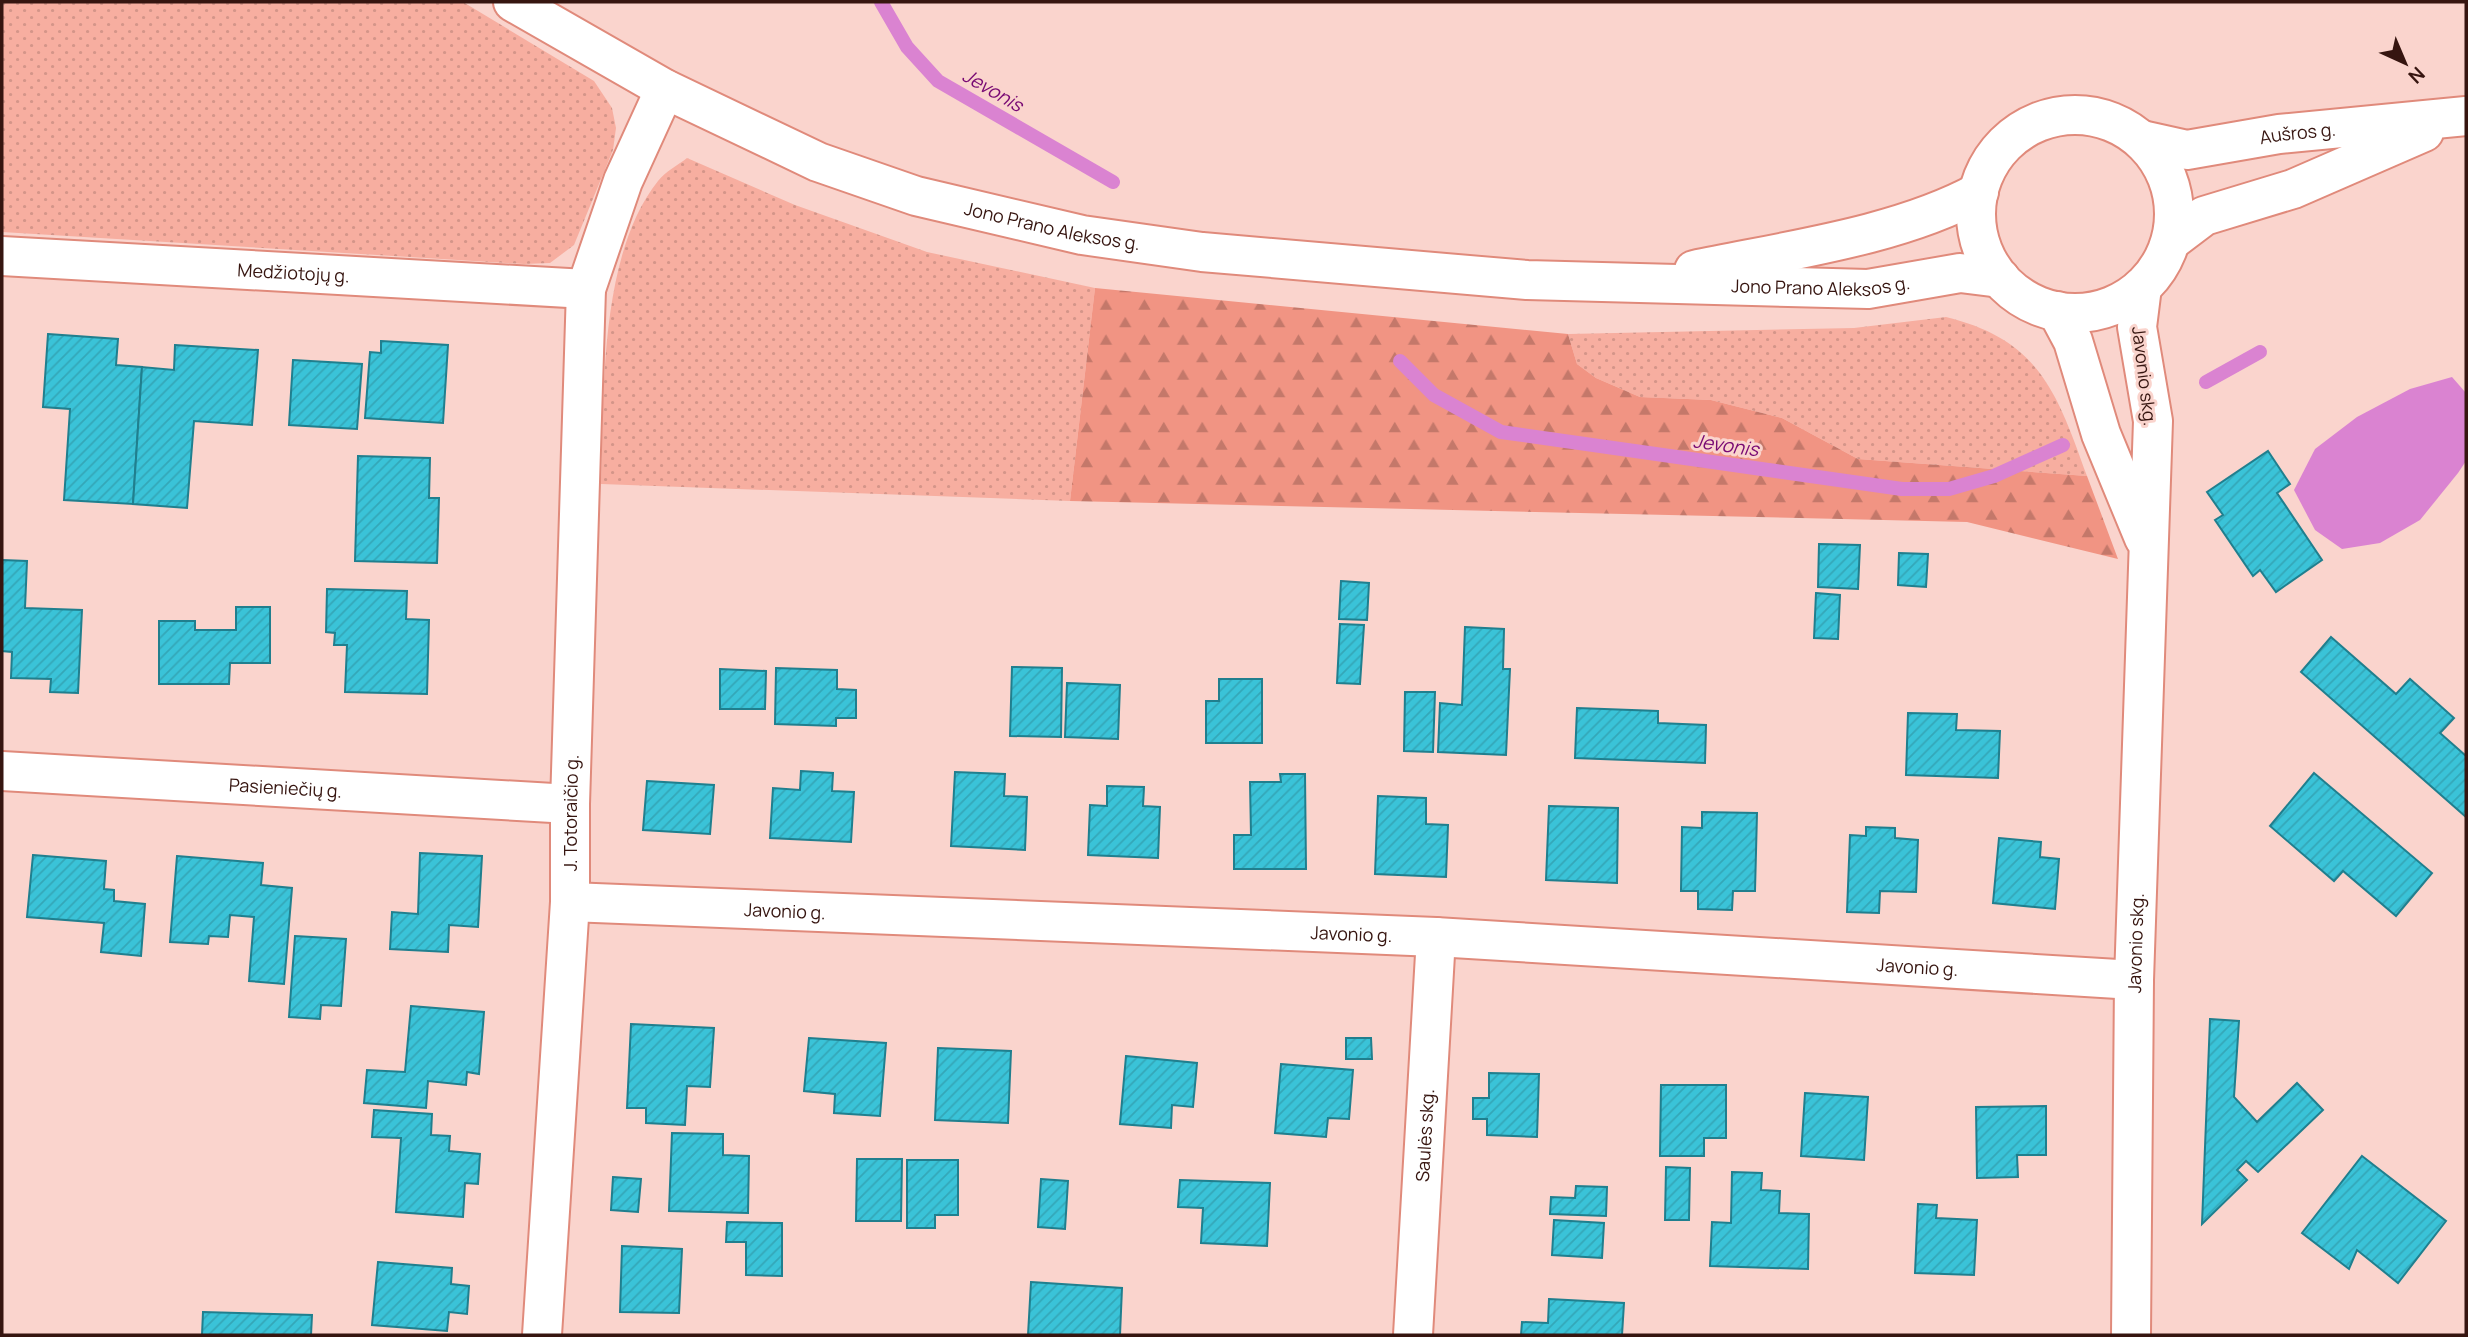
<svg xmlns="http://www.w3.org/2000/svg" width="2468" height="1337" font-family="Manrope,sans-serif">
<style>
.grass{fill:url(#grass-dots)}
.forest{fill:url(#forest-firs)}
.water{fill:#da83d1}
.lines{fill:none;stroke-linecap:round;stroke-linejoin:round}
.stream{stroke:#da83d1;stroke-width:14}
.building{fill:url(#building-hatch);stroke:#207f8e;stroke-width:2}
.minor-casing{stroke:#e08a7b;stroke-width:42}
.minor{stroke:#fff;stroke-width:38}
.labels{text-anchor:middle;dominant-baseline:central;stroke-width:6;stroke-linejoin:round;paint-order:stroke}
.street-label{font-size:18px;fill:#361510;stroke:#fad4cd}
.water-label{font-size:19px;font-style:italic;fill:#780973;stroke:#fad4cd}
</style>
<defs>
<pattern id="grass-dots" width="8" height="8" patternUnits="userSpaceOnUse" patternTransform="scale(1.75)"><rect width="8" height="8" fill="#f7aea0"/><path d="M2 2h.1M6 6h.1" fill="none" stroke="#d49589" stroke-width="1.8" stroke-linecap="round"/></pattern>
<pattern id="forest-firs" width="22" height="20" patternUnits="userSpaceOnUse" patternTransform="scale(1.75)"><rect width="22" height="20" fill="#f19483"/><path d="M5 1l3.5 6h-7zM16 11l3.5 6h-7z" fill="#c4786a"/></pattern>
<pattern id="building-hatch" width="6" height="6" patternUnits="userSpaceOnUse" patternTransform="scale(1.75)"><rect width="6" height="6" fill="#3ac3d8"/><path d="M-1 1l2-2M0 6l6-6M5 7l2-2" fill="none" stroke="#34a7b8"/></pattern>
</defs>
<rect width="100%" height="100%" fill="#fad4cd"/>
<g class="grass">
<path d="M 2,2 L 463,2 L 594,81 L 612,108 L 616,128 L 613,150 L 574,245 L 550,263 L 524,264 L 2,232 Z"/>
<path d="M 687,158 L 795,205 L 927,252 L 1095,288 L 1070,501 L 601,484 C 604,394 599,255 658,181 C 665,172 678,165 687,158 Z"/>
<path d="M 1946,317 C 2040,340 2057,393 2087,476 L 1858,459 L 1782,418 L 1711,400 L 1640,397 L 1596,378 L 1577,364 L 1568,334 L 1854,328 Z"/>
</g>
<path class="forest" d="M 1095,288 L 1568,334 L 1577,364 L 1596,378 L 1640,397 L 1711,400 L 1782,418 L 1858,459 L 2087,476 L 2118,559 L 1967,522 L 1070,501 Z"/>
<path class="water" d="M 2452,377 L 2466,393 L 2466,461 L 2458,473 L 2420,520 L 2380,543 L 2342,549 L 2315,530 L 2294,490 L 2315,449 L 2357,417 L 2410,389 Z"/>
<g class="lines">
<g class="stream">
<path d="M 881,2 L 907,47 L 938,81 L 1113,182"/>
<path d="M 1400,361 L 1434,395 L 1501,432 L 1902,489 L 1949,489 L 1994,476 L 2063,445"/>
<path d="M 2206,382 L 2260,352"/>
</g>
</g>
<g class="building">
<path d="M 48,334 L 118,339 L 116,365 L 142,367 L 133,504 L 64,500 L 70,409 L 43,407 Z"/>
<path d="M 381,341 L 448,345 L 443,423 L 365,418 L 370,352 L 381,353 Z"/>
<path d="M 175,345 L 258,350 L 252,425 L 194,421 L 187,508 L 133,504 L 142,367 L 174,370 Z"/>
<path d="M 293,360 L 362,364 L 357,429 L 289,425 Z"/>
<path d="M 2268,451 L 2290,484 L 2277,493 L 2322,560 L 2276,592 L 2260,570 L 2253,576 L 2215,520 L 2223,515 L 2207,492 Z"/>
<path d="M 358,456 L 430,458 L 429,498 L 439,498 L 437,563 L 355,561 Z"/>
<path d="M 1819,544 L 1860,545 L 1858,589 L 1818,587 Z"/>
<path d="M 1899,553 L 1928,554 L 1926,587 L 1898,585 Z"/>
<path d="M 2,560 L 27,561 L 25,608 L 82,610 L 78,693 L 50,692 L 51,679 L 11,678 L 12,652 L 2,651 Z"/>
<path d="M 1341,581 L 1369,583 L 1367,620 L 1339,619 Z"/>
<path d="M 327,589 L 407,591 L 406,619 L 429,620 L 427,694 L 345,692 L 347,645 L 334,645 L 335,633 L 326,632 Z"/>
<path d="M 1816,593 L 1840,595 L 1838,639 L 1814,638 Z"/>
<path d="M 236,607 L 270,607 L 270,663 L 230,663 L 229,684 L 159,684 L 159,621 L 195,621 L 195,630 L 236,630 Z"/>
<path d="M 1340,624 L 1364,625 L 1360,684 L 1337,683 Z"/>
<path d="M 1465,627 L 1504,629 L 1503,669 L 1510,669 L 1506,755 L 1438,752 L 1440,703 L 1462,705 Z"/>
<path d="M 2331,637 L 2396,694 L 2410,679 L 2454,718 L 2440,733 L 2466,756 L 2466,817 L 2301,672 Z"/>
<path d="M 1012,667 L 1062,668 L 1061,737 L 1010,736 Z"/>
<path d="M 776,668 L 837,670 L 837,689 L 856,690 L 856,718 L 836,718 L 836,726 L 775,724 Z"/>
<path d="M 720,669 L 766,671 L 765,709 L 720,709 Z"/>
<path d="M 1219,679 L 1262,679 L 1262,743 L 1206,743 L 1206,701 L 1219,701 Z"/>
<path d="M 1067,683 L 1120,685 L 1118,739 L 1065,737 Z"/>
<path d="M 1405,692 L 1435,692 L 1433,752 L 1404,751 Z"/>
<path d="M 1577,708 L 1658,711 L 1658,723 L 1706,725 L 1705,763 L 1575,758 Z"/>
<path d="M 1908,713 L 1957,714 L 1956,730 L 2000,731 L 1998,778 L 1906,775 Z"/>
<path d="M 801,771 L 833,773 L 832,791 L 854,792 L 851,842 L 770,838 L 773,788 L 800,790 Z"/>
<path d="M 955,772 L 1005,774 L 1004,796 L 1027,797 L 1025,850 L 951,846 Z"/>
<path d="M 2314,773 L 2432,873 L 2396,916 L 2343,871 L 2334,881 L 2270,826 Z"/>
<path d="M 1280,774 L 1305,774 L 1306,869 L 1234,869 L 1234,835 L 1251,835 L 1250,782 L 1281,782 Z"/>
<path d="M 647,781 L 714,785 L 710,834 L 643,830 Z"/>
<path d="M 1107,786 L 1144,787 L 1143,806 L 1160,807 L 1158,858 L 1088,855 L 1090,805 L 1107,806 Z"/>
<path d="M 1378,796 L 1426,798 L 1426,824 L 1448,825 L 1446,877 L 1375,874 Z"/>
<path d="M 1549,806 L 1618,808 L 1617,883 L 1546,880 Z"/>
<path d="M 1702,812 L 1757,813 L 1755,891 L 1733,891 L 1732,910 L 1698,909 L 1698,891 L 1681,891 L 1682,827 L 1702,828 Z"/>
<path d="M 1866,827 L 1895,828 L 1895,838 L 1918,840 L 1916,892 L 1880,891 L 1879,913 L 1847,912 L 1850,835 L 1866,836 Z"/>
<path d="M 1999,838 L 2041,842 L 2040,857 L 2059,859 L 2055,909 L 1993,903 Z"/>
<path d="M 420,853 L 482,856 L 478,927 L 449,925 L 448,952 L 390,949 L 392,912 L 418,914 Z"/>
<path d="M 33,855 L 106,861 L 104,889 L 114,890 L 114,901 L 145,904 L 141,956 L 101,952 L 104,923 L 27,917 Z"/>
<path d="M 177,856 L 263,863 L 261,885 L 292,888 L 284,984 L 249,981 L 254,917 L 230,915 L 228,937 L 209,936 L 208,944 L 170,942 Z"/>
<path d="M 295,936 L 346,939 L 341,1006 L 321,1005 L 320,1019 L 289,1017 Z"/>
<path d="M 411,1006 L 484,1012 L 479,1074 L 467,1072 L 466,1085 L 428,1081 L 426,1108 L 364,1103 L 367,1070 L 405,1072 Z"/>
<path d="M 2210,1019 L 2239,1021 L 2234,1097 L 2257,1122 L 2297,1083 L 2323,1110 L 2258,1172 L 2246,1161 L 2237,1170 L 2247,1180 L 2202,1224 Z"/>
<path d="M 631,1024 L 714,1028 L 710,1087 L 687,1086 L 685,1125 L 646,1123 L 646,1108 L 627,1108 Z"/>
<path d="M 809,1038 L 886,1043 L 880,1116 L 834,1113 L 835,1094 L 804,1091 Z"/>
<path d="M 1346,1038 L 1371,1038 L 1372,1059 L 1346,1059 Z"/>
<path d="M 938,1048 L 1011,1051 L 1008,1123 L 935,1120 Z"/>
<path d="M 1126,1056 L 1197,1063 L 1193,1107 L 1172,1105 L 1171,1128 L 1120,1124 Z"/>
<path d="M 1281,1064 L 1353,1070 L 1349,1119 L 1328,1118 L 1326,1137 L 1275,1133 Z"/>
<path d="M 1489,1073 L 1539,1074 L 1537,1137 L 1487,1135 L 1487,1119 L 1473,1119 L 1473,1098 L 1489,1098 Z"/>
<path d="M 1661,1085 L 1726,1085 L 1726,1138 L 1704,1138 L 1704,1156 L 1660,1156 Z"/>
<path d="M 1805,1093 L 1868,1097 L 1864,1160 L 1801,1156 Z"/>
<path d="M 2046,1106 L 2046,1155 L 2017,1155 L 2018,1177 L 1977,1178 L 1976,1107 Z"/>
<path d="M 374,1110 L 432,1114 L 431,1135 L 450,1136 L 449,1151 L 480,1154 L 478,1184 L 465,1183 L 463,1217 L 396,1212 L 401,1138 L 372,1137 Z"/>
<path d="M 672,1133 L 723,1134 L 723,1155 L 749,1156 L 748,1213 L 669,1211 Z"/>
<path d="M 2362,1156 L 2446,1221 L 2398,1283 L 2357,1250 L 2349,1269 L 2302,1233 Z"/>
<path d="M 857,1159 L 902,1159 L 901,1221 L 856,1221 Z"/>
<path d="M 907,1160 L 958,1160 L 958,1215 L 935,1215 L 935,1228 L 907,1228 Z"/>
<path d="M 1666,1167 L 1690,1168 L 1689,1220 L 1665,1220 Z"/>
<path d="M 1732,1172 L 1762,1173 L 1761,1190 L 1780,1191 L 1779,1213 L 1809,1214 L 1808,1269 L 1710,1266 L 1712,1222 L 1731,1223 Z"/>
<path d="M 613,1177 L 641,1179 L 638,1212 L 611,1210 Z"/>
<path d="M 1041,1179 L 1068,1181 L 1065,1229 L 1038,1227 Z"/>
<path d="M 1180,1180 L 1270,1183 L 1267,1246 L 1201,1243 L 1203,1208 L 1178,1207 Z"/>
<path d="M 1576,1186 L 1607,1187 L 1606,1216 L 1550,1214 L 1551,1197 L 1575,1198 Z"/>
<path d="M 1918,1204 L 1937,1205 L 1936,1218 L 1977,1220 L 1974,1275 L 1915,1273 Z"/>
<path d="M 1554,1220 L 1604,1223 L 1602,1258 L 1552,1255 Z"/>
<path d="M 727,1222 L 782,1223 L 782,1276 L 746,1275 L 746,1242 L 726,1242 Z"/>
<path d="M 622,1246 L 682,1249 L 679,1313 L 620,1312 Z"/>
<path d="M 378,1262 L 452,1268 L 451,1284 L 469,1286 L 467,1314 L 449,1312 L 447,1331 L 372,1325 Z"/>
<path d="M 1031,1282 L 1122,1288 L 1120,1335 L 1028,1335 Z"/>
<path d="M 1549,1299 L 1624,1303 L 1622,1335 L 1521,1335 L 1522,1322 L 1548,1323 Z"/>
<path d="M 203,1312 L 312,1315 L 311,1335 L 202,1335 Z"/>
</g>
<g class="lines">
<g class="minor-casing">
<g id="minor">
<path id="s1" d="M 513,2 L 665,89 L 818,162 L 916,196 L 1082,235 L 1202,252 L 1527,280 L 1868,289 L 1960,273 L 2000,278"/>
<circle cx="2075" cy="214" r="99"/>
<path id="s2" d="M 2142,140 L 2187,150 L 2279,134 L 2466,116"/>
<path d="M 2171,241 L 2204,216 L 2293,189 L 2424,132"/>
<path id="s3" d="M 2,256 L 586,289"/>
<path d="M 1694,270 C 1784,251 1899,236 1979,192"/>
<path d="M 2057,311 L 2073,341 L 2101,434 L 2144,538"/>
<path id="s4" d="M 2,771 L 570,804"/>
<path id="s5" d="M 570,902 L 1436,937 L 2134,980"/>
<path id="s6" d="M 542,1335 L 570,902 L 570,804 L 586,289 L 623,181 L 665,89"/>
<path id="s7" d="M 1413,1335 L 1436,937"/>
<path id="s8" d="M 2131,1335 L 2134,980 L 2153,421 L 2137,327 L 2142,287"/>
</g>
</g>
<use href="#minor" class="minor"/>
</g>
<g class="labels">
<g class="street-label">
<text stroke="none"><textPath href="#s2" startOffset="158">Aušros g.</textPath></text>
<text stroke="none"><textPath href="#s1" startOffset="588">Jono Prano Aleksos g.</textPath></text>
<text stroke="none"><textPath href="#s3" startOffset="292">Medžiotojų g.</textPath></text>
<text stroke="none"><textPath href="#s1" startOffset="1360">Jono Prano Aleksos g.</textPath></text>
<text transform="translate(2145 376) rotate(83)">Javonio skg.</text>
<text stroke="none"><textPath href="#s4" startOffset="284">Pasieniečių g.</textPath></text>
<text stroke="none"><textPath href="#s6" startOffset="523">J. Totoraičio g.</textPath></text>
<text stroke="none"><textPath href="#s5" startOffset="215">Javonio g.</textPath></text>
<text stroke="none"><textPath href="#s5" startOffset="782">Javonio g.</textPath></text>
<text stroke="none"><textPath href="#s8" startOffset="392">Javonio skg.</textPath></text>
<text stroke="none"><textPath href="#s5" startOffset="1349">Javonio g.</textPath></text>
<text stroke="none"><textPath href="#s7" startOffset="200">Saulės skg.</textPath></text>
</g>
<g class="water-label">
<text transform="translate(993 90) rotate(30)">Jevonis</text>
<text transform="translate(1726 445) rotate(8)">Jevonis</text>
</g>
</g>
<rect width="2468" height="1337" fill="none" stroke="#361510" stroke-width="7"/>
<g transform="translate(2405 63) rotate(136)" stroke="#fad4cd" stroke-width="5" paint-order="stroke">
<path d="M0-5L12 26L0 18L-12 26Z" fill="#361510"/>
<text y="-10" font-size="19" font-weight="bold" text-anchor="middle" fill="#361510">N</text>
</g>
</svg>
